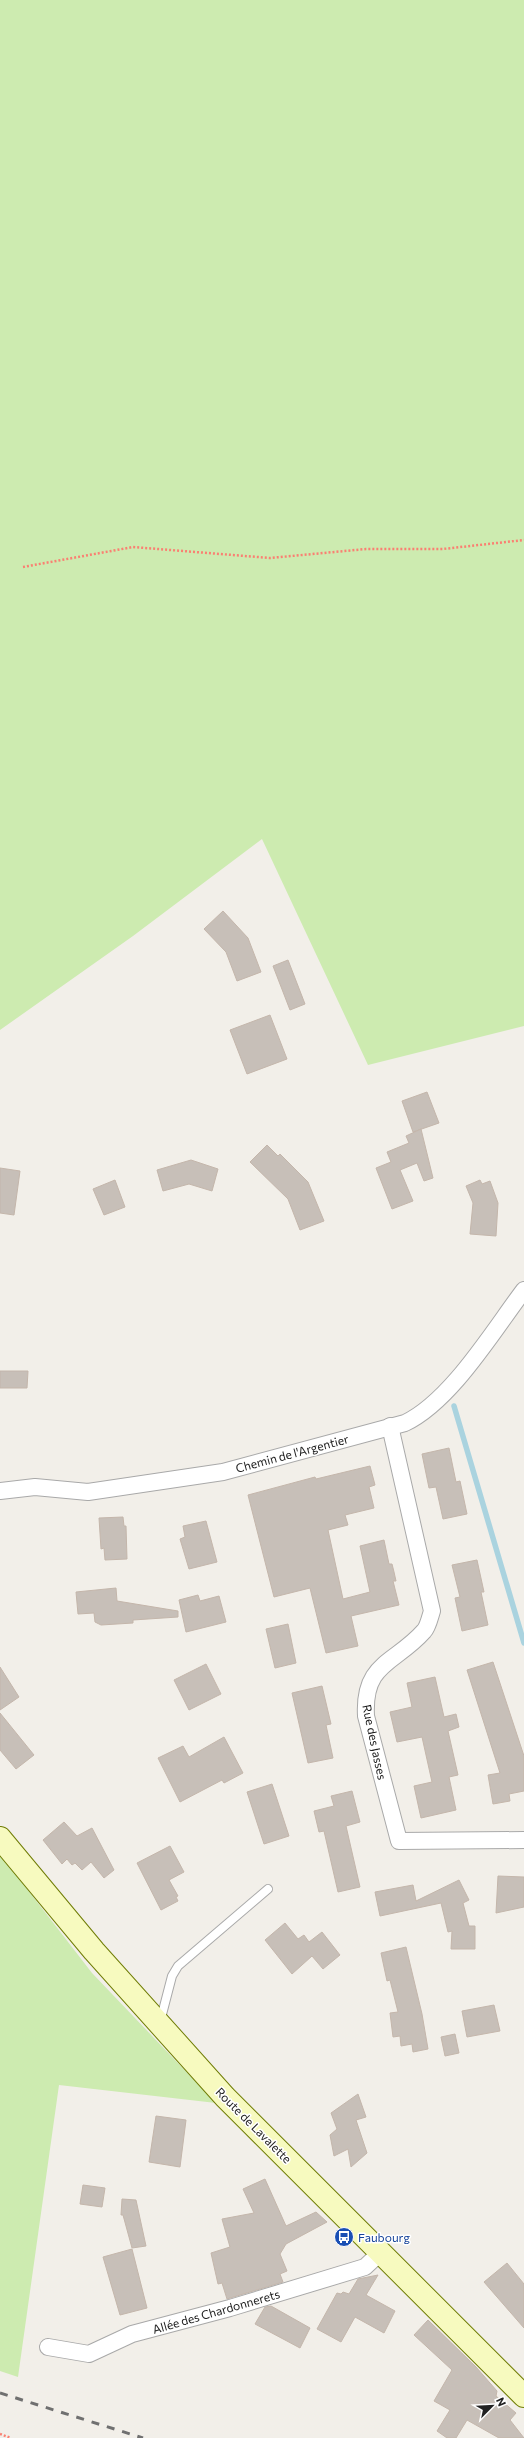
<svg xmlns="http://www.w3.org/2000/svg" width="524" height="2438" font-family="Commissioner,sans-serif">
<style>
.grass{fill:#cdebb0}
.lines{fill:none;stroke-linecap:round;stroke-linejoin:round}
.stream{stroke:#aad3df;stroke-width:5.5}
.building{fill:#c7bfb8;stroke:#c4b6ab}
.service-casing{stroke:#a9a9a9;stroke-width:10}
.minor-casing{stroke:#a9a9a9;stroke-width:18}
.secondary-casing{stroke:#707d05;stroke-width:24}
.path{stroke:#fa8072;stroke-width:2.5;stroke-dasharray:2 2;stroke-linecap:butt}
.service{stroke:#fff;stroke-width:8}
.minor{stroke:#fff;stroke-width:16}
.secondary{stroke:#f7fabf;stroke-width:22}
.rail{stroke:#707070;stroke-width:3;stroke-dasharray:8 8;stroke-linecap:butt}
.labels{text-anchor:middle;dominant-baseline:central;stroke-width:3;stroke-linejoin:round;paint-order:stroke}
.street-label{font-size:12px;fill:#222;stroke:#fff}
.transit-label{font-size:12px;fill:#164399;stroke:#fff;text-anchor:start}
</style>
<rect width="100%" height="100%" fill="#f2efe9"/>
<g class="grass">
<path d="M 0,0 L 524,0 L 524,1026 L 368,1065 L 262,839 L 133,936 L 0,1030 Z"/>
<path d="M 0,1854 L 92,1973 L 216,2103 L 59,2085 L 18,2377 L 0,2371 Z"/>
</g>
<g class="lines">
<path class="stream" d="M 454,1406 L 524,1643"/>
</g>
<g class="building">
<path d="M 223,911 L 248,938 L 261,972 L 237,981 L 226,952 L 204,929 Z"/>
<path d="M 288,960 L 305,1004 L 290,1010 L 273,966 Z"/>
<path d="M 270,1015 L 287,1059 L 247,1074 L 230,1030 Z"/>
<path d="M 427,1092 L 439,1123 L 413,1132 L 402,1101 Z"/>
<path d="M 421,1129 L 433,1178 L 424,1181 L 417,1163 L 400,1170 L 413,1201 L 392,1209 L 376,1168 L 391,1162 L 387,1152 L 409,1143 L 406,1136 Z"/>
<path d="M 267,1145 L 278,1156 L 280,1154 L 308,1182 L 324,1221 L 300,1230 L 288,1199 L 250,1162 Z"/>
<path d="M 191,1160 L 218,1169 L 212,1191 L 189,1184 L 163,1191 L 157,1170 Z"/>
<path d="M 0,1168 L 20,1171 L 14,1215 L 0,1213 Z"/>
<path d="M 115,1180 L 125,1207 L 104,1215 L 93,1189 Z"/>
<path d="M 480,1180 L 482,1184 L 490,1181 L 498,1203 L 496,1236 L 470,1234 L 473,1203 L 466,1186 Z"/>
<path d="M 0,1371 L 28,1371 L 27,1388 L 0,1388 Z"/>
<path d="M 449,1448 L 456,1482 L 460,1481 L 467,1514 L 443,1519 L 436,1487 L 429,1488 L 422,1454 Z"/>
<path d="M 370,1466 L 375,1485 L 369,1487 L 374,1508 L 345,1515 L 348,1525 L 328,1530 L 343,1599 L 370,1592 L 360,1546 L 384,1540 L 389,1564 L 392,1564 L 394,1572 L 396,1581 L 393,1581 L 399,1605 L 351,1616 L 358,1646 L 326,1653 L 310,1588 L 274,1597 L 248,1495 L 315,1477 L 316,1479 Z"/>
<path d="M 123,1517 L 124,1526 L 126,1526 L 127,1559 L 105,1560 L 104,1548 L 101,1549 L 99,1518 Z"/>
<path d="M 206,1521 L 217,1562 L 189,1569 L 180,1539 L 185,1537 L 183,1526 Z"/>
<path d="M 477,1560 L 484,1592 L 481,1592 L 488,1625 L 462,1631 L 455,1598 L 460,1597 L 452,1565 Z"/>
<path d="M 116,1588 L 117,1601 L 178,1611 L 178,1617 L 133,1620 L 133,1623 L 101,1625 L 95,1622 L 94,1613 L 78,1614 L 76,1592 Z"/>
<path d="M 198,1595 L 200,1601 L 219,1596 L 226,1622 L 186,1632 L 179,1600 Z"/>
<path d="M 288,1624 L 296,1663 L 275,1668 L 266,1629 Z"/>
<path d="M 493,1662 L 524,1756 L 524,1791 L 509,1794 L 510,1801 L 493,1804 L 488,1775 L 500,1773 L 467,1670 Z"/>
<path d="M 206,1664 L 221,1694 L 189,1710 L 174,1680 Z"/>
<path d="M 0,1667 L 19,1697 L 0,1710 Z"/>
<path d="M 435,1677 L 444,1717 L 456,1714 L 459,1727 L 448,1731 L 458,1775 L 449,1777 L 456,1810 L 421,1818 L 414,1786 L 432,1782 L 422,1737 L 397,1742 L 390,1712 L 412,1707 L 407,1683 Z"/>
<path d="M 322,1686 L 331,1724 L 326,1725 L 333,1758 L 308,1763 L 292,1693 Z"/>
<path d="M 0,1713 L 34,1755 L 16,1769 L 0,1750 Z"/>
<path d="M 224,1737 L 243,1773 L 224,1783 L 222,1780 L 180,1802 L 158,1758 L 183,1746 L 189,1757 Z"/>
<path d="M 272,1784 L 289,1836 L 264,1844 L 247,1792 Z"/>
<path d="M 352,1791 L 360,1822 L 346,1826 L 360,1887 L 338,1892 L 324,1831 L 319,1832 L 314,1811 L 334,1806 L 331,1796 Z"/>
<path d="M 64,1822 L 77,1836 L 92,1828 L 114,1870 L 104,1878 L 91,1862 L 82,1870 L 75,1863 L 72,1865 L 67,1859 L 62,1864 L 43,1840 Z"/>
<path d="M 170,1846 L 184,1872 L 169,1880 L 178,1896 L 176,1897 L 178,1901 L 161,1910 L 137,1863 Z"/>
<path d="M 498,1876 L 524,1877 L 524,1907 L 496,1913 Z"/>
<path d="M 459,1880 L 469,1900 L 463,1903 L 469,1926 L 475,1926 L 475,1949 L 451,1949 L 452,1931 L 448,1932 L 441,1903 L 380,1916 L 375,1892 L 413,1885 L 416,1901 Z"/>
<path d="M 285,1923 L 298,1939 L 304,1935 L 309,1942 L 322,1932 L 340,1955 L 323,1969 L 312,1956 L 292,1974 L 265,1940 Z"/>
<path d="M 406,1947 L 422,2014 L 428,2049 L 413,2052 L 412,2044 L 401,2046 L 400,2036 L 393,2037 L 390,2013 L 398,2012 L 390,1980 L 387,1981 L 381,1953 Z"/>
<path d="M 494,2005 L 500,2031 L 467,2037 L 462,2011 Z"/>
<path d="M 455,2034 L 459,2053 L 445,2056 L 441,2037 Z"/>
<path d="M 358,2094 L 366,2117 L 356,2120 L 367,2153 L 351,2167 L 348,2149 L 334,2156 L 330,2135 L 337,2129 L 331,2113 Z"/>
<path d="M 156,2116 L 186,2120 L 180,2167 L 149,2162 Z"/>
<path d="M 265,2179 L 286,2226 L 316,2212 L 327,2222 L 286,2244 L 280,2254 L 287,2271 L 280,2274 L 283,2282 L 227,2299 L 222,2283 L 218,2284 L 211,2253 L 230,2247 L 222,2219 L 254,2213 L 243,2189 Z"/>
<path d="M 83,2185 L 105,2188 L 102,2207 L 80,2204 Z"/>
<path d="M 122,2199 L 136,2200 L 146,2246 L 132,2248 L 123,2215 L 121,2215 Z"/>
<path d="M 132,2249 L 147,2308 L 120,2315 L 103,2257 Z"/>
<path d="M 507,2263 L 524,2284 L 524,2328 L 484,2282 Z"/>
<path d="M 378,2275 L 366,2295 L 395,2311 L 384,2333 L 355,2317 L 341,2342 L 317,2329 L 337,2293 L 341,2294 L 343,2292 L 349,2294 L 358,2279 Z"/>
<path d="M 271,2306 L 310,2328 L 300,2348 L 255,2324 L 265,2307 Z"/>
<path d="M 428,2320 L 476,2367 L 497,2391 L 496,2396 L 516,2413 L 510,2420 L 524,2438 L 499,2438 L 467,2420 L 456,2438 L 447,2438 L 437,2431 L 450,2410 L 434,2401 L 452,2370 L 414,2335 Z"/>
</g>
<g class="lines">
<g class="service-casing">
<path id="service" d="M 160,2022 L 172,1976 L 178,1966 L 268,1889"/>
</g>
<g class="minor-casing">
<g id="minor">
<path d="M 390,1426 L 432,1611 C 430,1617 428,1627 424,1631 C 395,1664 363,1662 366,1716 L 399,1841 L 524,1840"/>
<path d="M 0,1491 L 35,1487 L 88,1492 L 223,1472 L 405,1423 C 451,1401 493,1331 524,1290"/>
<path d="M 48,2347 L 89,2354 L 132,2334 L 230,2308 L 365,2267 L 381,2252"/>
</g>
</g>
<g class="secondary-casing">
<path id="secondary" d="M 0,1838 L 94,1951 L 225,2097 L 524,2396"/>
</g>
<g class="path">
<path d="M 23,567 L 133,547 L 270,558 L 366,549 L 443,549 L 524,540"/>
<path d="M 0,2434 L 11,2438"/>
</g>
<use href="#service" class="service"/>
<use href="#minor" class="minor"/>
<use href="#secondary" class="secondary"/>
<path class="rail" d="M 0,2393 L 143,2438"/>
</g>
<defs>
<g id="bus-disc" transform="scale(1)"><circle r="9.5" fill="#1a4fb4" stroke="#fff"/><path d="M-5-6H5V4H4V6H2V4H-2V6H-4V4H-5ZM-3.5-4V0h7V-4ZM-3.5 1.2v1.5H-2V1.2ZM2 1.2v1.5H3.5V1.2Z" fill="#fff"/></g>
</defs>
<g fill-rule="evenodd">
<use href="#bus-disc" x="344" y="2237"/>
</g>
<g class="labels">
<g class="street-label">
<text transform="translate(292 1453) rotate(-15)">Chemin de l'Argentier</text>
<text transform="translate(375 1742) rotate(78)">Rue des Jasses</text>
<text transform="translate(254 2125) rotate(45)">Route de Lavalette</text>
<text transform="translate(216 2311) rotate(-16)">Allée des Chardonnerets</text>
</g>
<g class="transit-label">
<text x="358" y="2237">Faubourg</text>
</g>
</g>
<g transform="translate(492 2406) rotate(66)" stroke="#ffffff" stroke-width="3" paint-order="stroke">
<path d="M0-3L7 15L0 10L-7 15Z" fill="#222222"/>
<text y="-6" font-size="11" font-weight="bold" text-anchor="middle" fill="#222222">N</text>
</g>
</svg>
